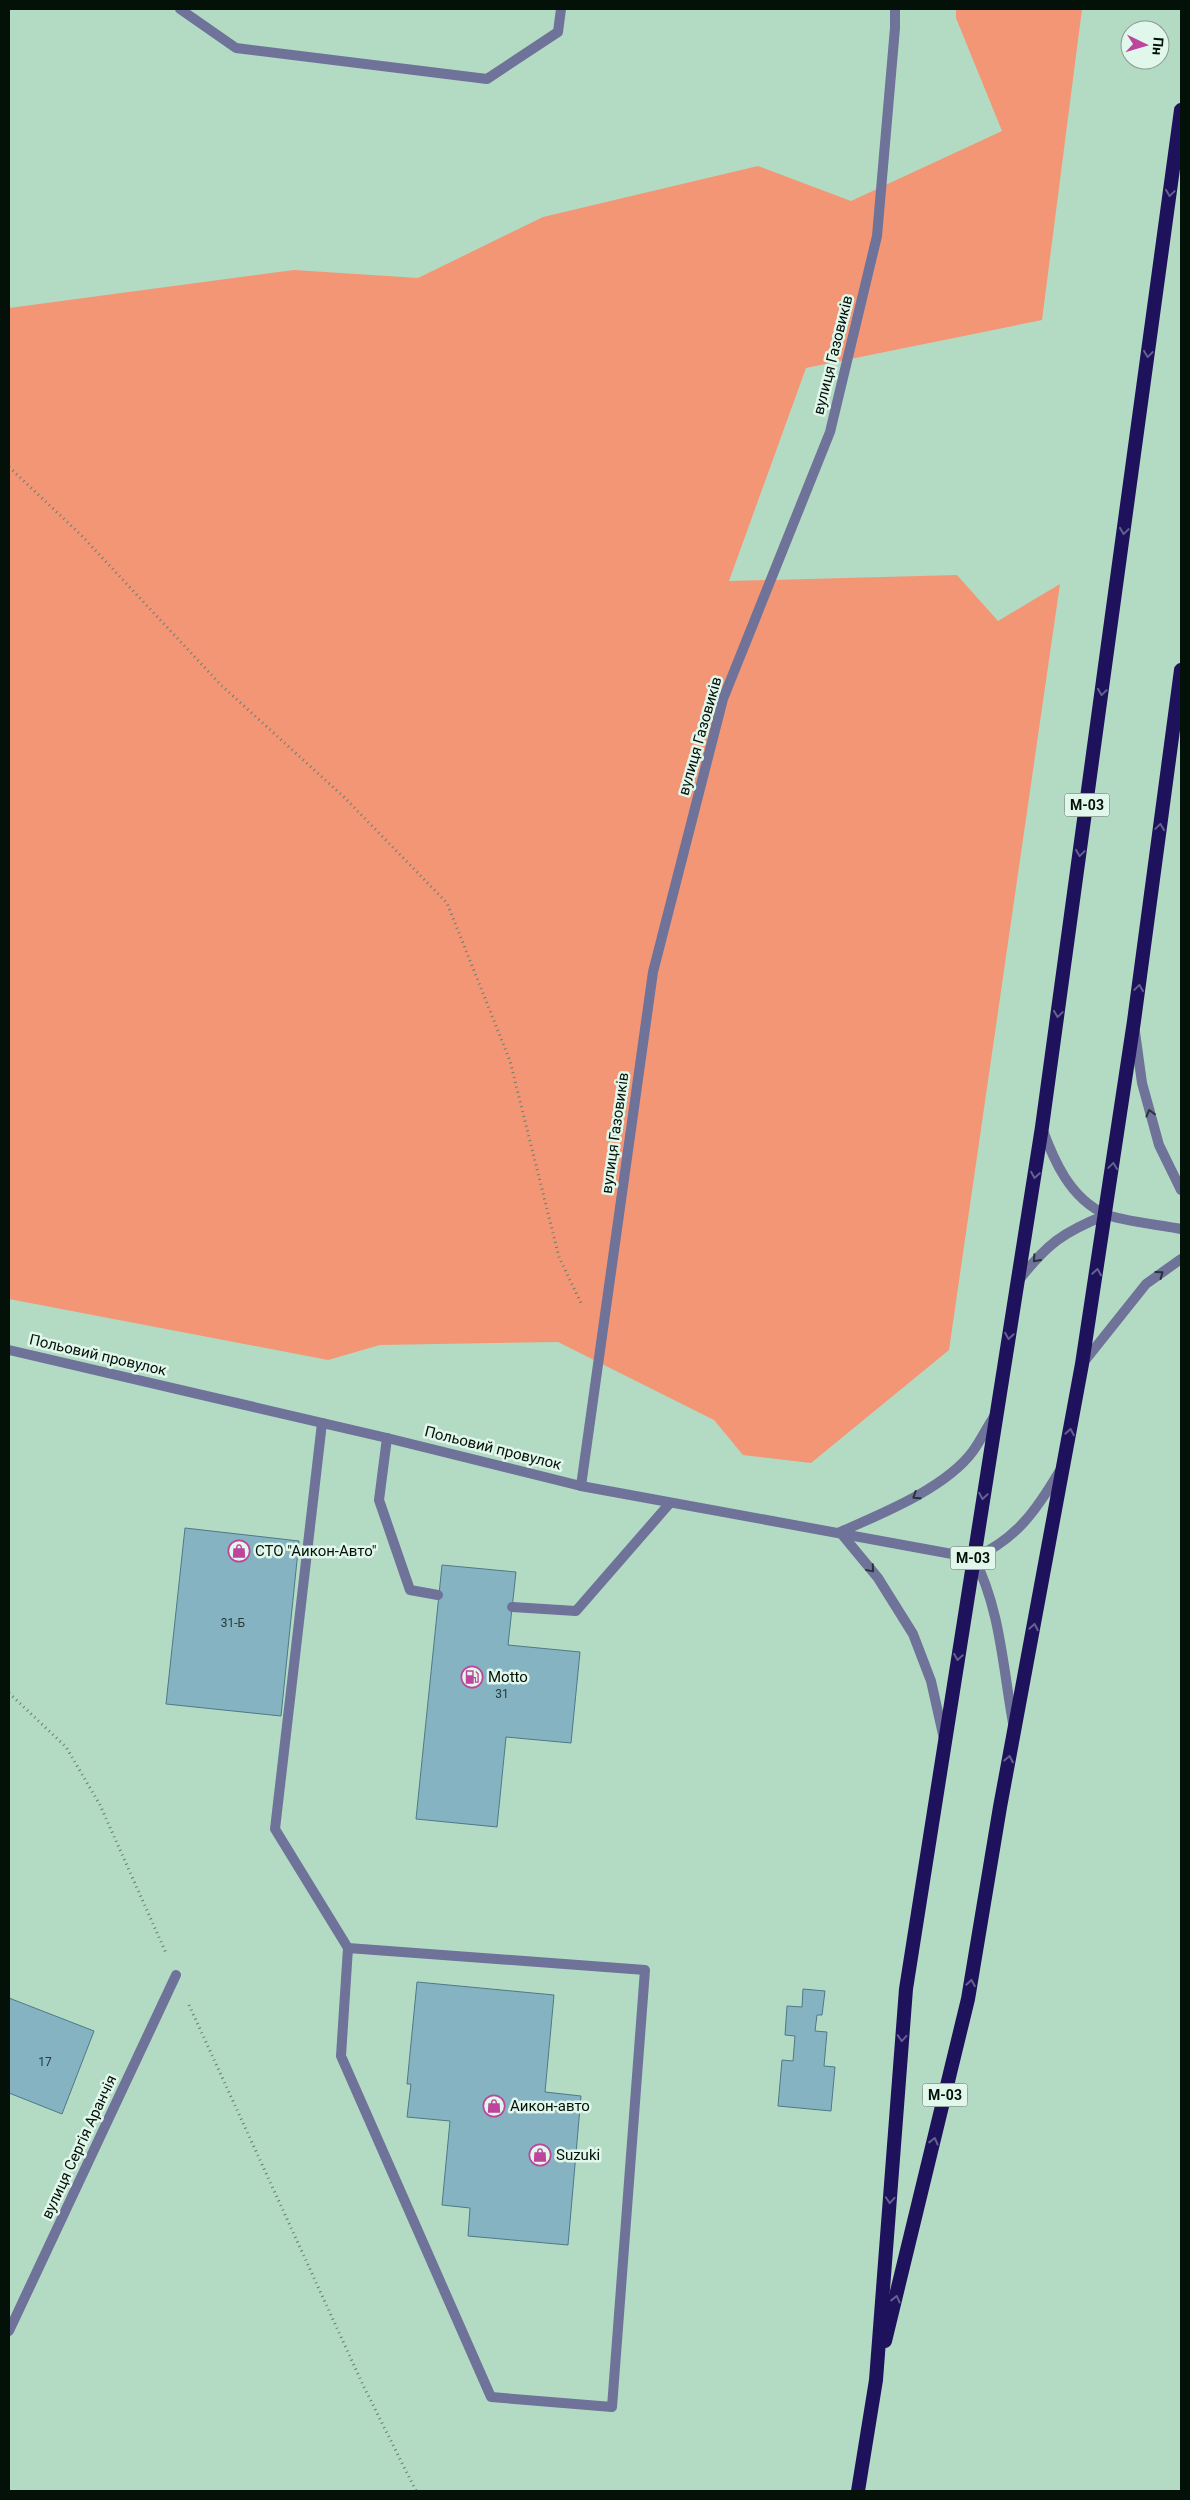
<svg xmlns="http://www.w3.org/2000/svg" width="1190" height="2500" font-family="Roboto,sans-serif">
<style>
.green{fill:#f39675}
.building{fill:#86b3c2;stroke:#4d7987}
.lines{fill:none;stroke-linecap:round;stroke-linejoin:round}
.path{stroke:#648070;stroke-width:3;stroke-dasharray:1 4;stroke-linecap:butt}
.service{stroke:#6f7299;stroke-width:10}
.minor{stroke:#6f7299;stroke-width:10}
.trunk{stroke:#1e125c;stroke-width:14}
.oneway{stroke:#63628e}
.oneway2{stroke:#29333b}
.labels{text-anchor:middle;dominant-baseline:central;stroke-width:5;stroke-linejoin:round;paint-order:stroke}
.number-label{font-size:12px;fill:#243a37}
.shield{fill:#e2f7eb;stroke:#46564d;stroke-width:1}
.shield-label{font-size:14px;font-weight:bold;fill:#031109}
.street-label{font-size:15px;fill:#031109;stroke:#e2f7eb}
.poi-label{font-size:15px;fill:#031109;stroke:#e2f7eb;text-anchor:start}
</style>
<rect width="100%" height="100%" fill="#b3dbc4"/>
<path class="green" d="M 956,9 L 1082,9 L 1042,320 L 806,368 L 729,581 L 957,575 L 998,621 L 1060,584 L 949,1350 L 811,1463 L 743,1455 L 714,1420 L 558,1342 L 380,1345 L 328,1360 L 9,1299 L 9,308 L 294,270 L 418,278 L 543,217 L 758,166 L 851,201 L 1002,131 L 956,18 Z"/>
<g class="building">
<path d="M 185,1528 L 299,1541 L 281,1716 L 166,1704 Z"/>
<path d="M 442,1565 L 516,1572 L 508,1645 L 580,1652 L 571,1743 L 506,1737 L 497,1827 L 416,1819 Z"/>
<path d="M 417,1982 L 554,1995 L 545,2092 L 581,2096 L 568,2245 L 468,2236 L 470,2208 L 442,2205 L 450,2121 L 407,2117 L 411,2084 L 407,2084 Z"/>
<path d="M 803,1989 L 825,1991 L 822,2015 L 817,2015 L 815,2031 L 827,2032 L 824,2066 L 835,2067 L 831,2111 L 778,2106 L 782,2060 L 793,2061 L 795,2036 L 785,2035 L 787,2006 L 802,2007 Z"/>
<path d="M 9,1998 L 94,2031 L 62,2114 L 9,2093 Z"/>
</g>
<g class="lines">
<g class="path">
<path d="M 9,467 L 81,535 L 221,685 L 345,798 L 447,903 L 510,1061 L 559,1257 L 581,1303"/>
<path d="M 9,1693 L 66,1747 L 100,1805 L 166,1953"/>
<path d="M 189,2005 L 363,2385 L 416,2491"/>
</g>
<g class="service">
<path d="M 180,9 L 236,48 L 487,79 L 558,32 L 561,9"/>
<path d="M 322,1423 L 275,1829 L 348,1948 L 645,1970 L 612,2407 L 491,2397 L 341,2056 L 348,1948"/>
<path d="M 387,1438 L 379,1500 L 410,1590 L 438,1595"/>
<path d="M 512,1607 L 576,1611 L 670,1503"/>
<path d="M 9,2331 L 176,1975"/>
</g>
<g class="minor">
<path d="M 1135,1032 L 1142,1083 L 1159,1145 L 1181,1190"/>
<path d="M 1042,1128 C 1054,1161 1070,1198 1105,1214 C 1120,1221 1162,1225 1181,1229"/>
<path d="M 1019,1280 C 1047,1244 1063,1232 1106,1215"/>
<path d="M 9,1350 L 387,1438 L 581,1486 L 974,1558"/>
<path d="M 1083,1363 L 1146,1284 L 1181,1259"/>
<path d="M 581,1486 L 653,972 L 723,699 L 830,432 L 877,236 L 895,28 L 895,9"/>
<path d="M 974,1558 C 1000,1608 1003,1668 1013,1723"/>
<path d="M 974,1558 C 1016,1539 1036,1511 1059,1472"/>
<path d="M 944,1739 L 931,1681 L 913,1634 L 878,1578 L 840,1532 C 881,1514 946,1488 973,1451 C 981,1440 987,1427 995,1415"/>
</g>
<g class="trunk">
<path d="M 885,2341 L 968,1999 L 1000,1807 L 1082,1364 L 1134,1021 L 1181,670"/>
<path d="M 858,2491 L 876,2380 L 906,1989 L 1042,1127 L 1181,110"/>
</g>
</g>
<defs><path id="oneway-chevron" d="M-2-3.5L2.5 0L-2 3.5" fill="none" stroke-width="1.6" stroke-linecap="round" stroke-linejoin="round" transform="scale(1.25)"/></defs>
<g class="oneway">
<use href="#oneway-chevron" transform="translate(1170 193) rotate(98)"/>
<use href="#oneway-chevron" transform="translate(1148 354) rotate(98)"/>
<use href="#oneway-chevron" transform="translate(1124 531) rotate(98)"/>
<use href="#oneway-chevron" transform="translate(1102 692) rotate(98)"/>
<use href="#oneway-chevron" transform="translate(1160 827) rotate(-82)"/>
<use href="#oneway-chevron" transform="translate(1080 853) rotate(98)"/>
<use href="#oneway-chevron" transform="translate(1139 988) rotate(-82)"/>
<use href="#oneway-chevron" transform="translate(1058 1014) rotate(98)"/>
<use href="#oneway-chevron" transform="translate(1113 1166) rotate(-82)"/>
<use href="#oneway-chevron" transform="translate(1035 1175) rotate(99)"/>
<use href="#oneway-chevron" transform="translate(1097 1272) rotate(-81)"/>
<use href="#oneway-chevron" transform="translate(1009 1336) rotate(99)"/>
<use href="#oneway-chevron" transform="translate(1070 1432) rotate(-80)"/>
<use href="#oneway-chevron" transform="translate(983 1496) rotate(99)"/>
<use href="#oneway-chevron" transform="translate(1034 1627) rotate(-80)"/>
<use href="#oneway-chevron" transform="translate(958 1657) rotate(99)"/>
<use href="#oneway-chevron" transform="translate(1009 1759) rotate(-79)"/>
<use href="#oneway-chevron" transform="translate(971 1983) rotate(-81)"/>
<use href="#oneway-chevron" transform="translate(902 2038) rotate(94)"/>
<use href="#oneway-chevron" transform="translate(934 2141) rotate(-76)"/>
<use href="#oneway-chevron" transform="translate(890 2200) rotate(94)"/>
<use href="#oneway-chevron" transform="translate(896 2299) rotate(-76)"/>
</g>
<g class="oneway2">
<use href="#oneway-chevron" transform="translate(1150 1113) rotate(-105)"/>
<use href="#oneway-chevron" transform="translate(1036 1259) rotate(132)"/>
<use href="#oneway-chevron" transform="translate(1160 1274) rotate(-36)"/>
<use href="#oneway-chevron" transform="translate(916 1496) rotate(147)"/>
<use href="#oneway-chevron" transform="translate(871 1569) rotate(50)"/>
</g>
<defs>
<g id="shop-ring" transform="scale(1.125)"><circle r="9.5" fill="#e2f7eb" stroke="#bd469c" stroke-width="1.5"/><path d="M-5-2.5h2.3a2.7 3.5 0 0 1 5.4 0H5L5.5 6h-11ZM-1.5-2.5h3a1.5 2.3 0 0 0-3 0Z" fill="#bd469c"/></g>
<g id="fuel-ring" transform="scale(1.125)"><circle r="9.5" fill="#e2f7eb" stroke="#bd469c" stroke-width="1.5"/><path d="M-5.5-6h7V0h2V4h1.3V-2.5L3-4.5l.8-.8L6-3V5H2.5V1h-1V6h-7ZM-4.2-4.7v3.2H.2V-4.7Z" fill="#bd469c"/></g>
</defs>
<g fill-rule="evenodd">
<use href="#shop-ring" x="239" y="1551"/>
<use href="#fuel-ring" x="472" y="1677"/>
<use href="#shop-ring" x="494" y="2106"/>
<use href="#shop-ring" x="540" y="2155"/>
</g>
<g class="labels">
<g class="number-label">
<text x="233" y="1623">31-Б</text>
<text x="502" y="1694">31</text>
<text x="45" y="2062">17</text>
</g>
<g class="shield">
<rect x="1064.5" y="793.5" width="45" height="23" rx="4"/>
<rect x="950.5" y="1546.5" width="45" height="23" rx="4"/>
<rect x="922.5" y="2083.5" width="45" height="23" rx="4"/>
</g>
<g class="shield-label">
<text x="1087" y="805">М-03</text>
<text x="973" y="1558">М-03</text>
<text x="945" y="2095">М-03</text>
</g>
<g class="street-label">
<text transform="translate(833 355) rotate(-76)">вулиця Газовиків</text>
<text transform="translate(700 736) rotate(-74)">вулиця Газовиків</text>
<text transform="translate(615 1133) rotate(-82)">вулиця Газовиків</text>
<text transform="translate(98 1355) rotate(13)">Польовий провулок</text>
<text transform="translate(493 1448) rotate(14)">Польовий провулок</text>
<text transform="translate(79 2147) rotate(-65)">вулиця Сергія Аранчія</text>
</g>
<g class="poi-label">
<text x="255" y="1551">СТО "Аикон-Авто"</text>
<text x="488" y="1677">Motto</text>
<text x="510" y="2106">Аикон-авто</text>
<text x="556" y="2155">Suzuki</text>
</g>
</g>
<rect width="1190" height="2500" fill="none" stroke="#031109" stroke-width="20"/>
<g transform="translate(1145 45) rotate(95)"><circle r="24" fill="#e2f7eb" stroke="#899b91"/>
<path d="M0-4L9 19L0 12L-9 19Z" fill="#bd469c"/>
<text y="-8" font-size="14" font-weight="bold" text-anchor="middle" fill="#031109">Пн</text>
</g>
</svg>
